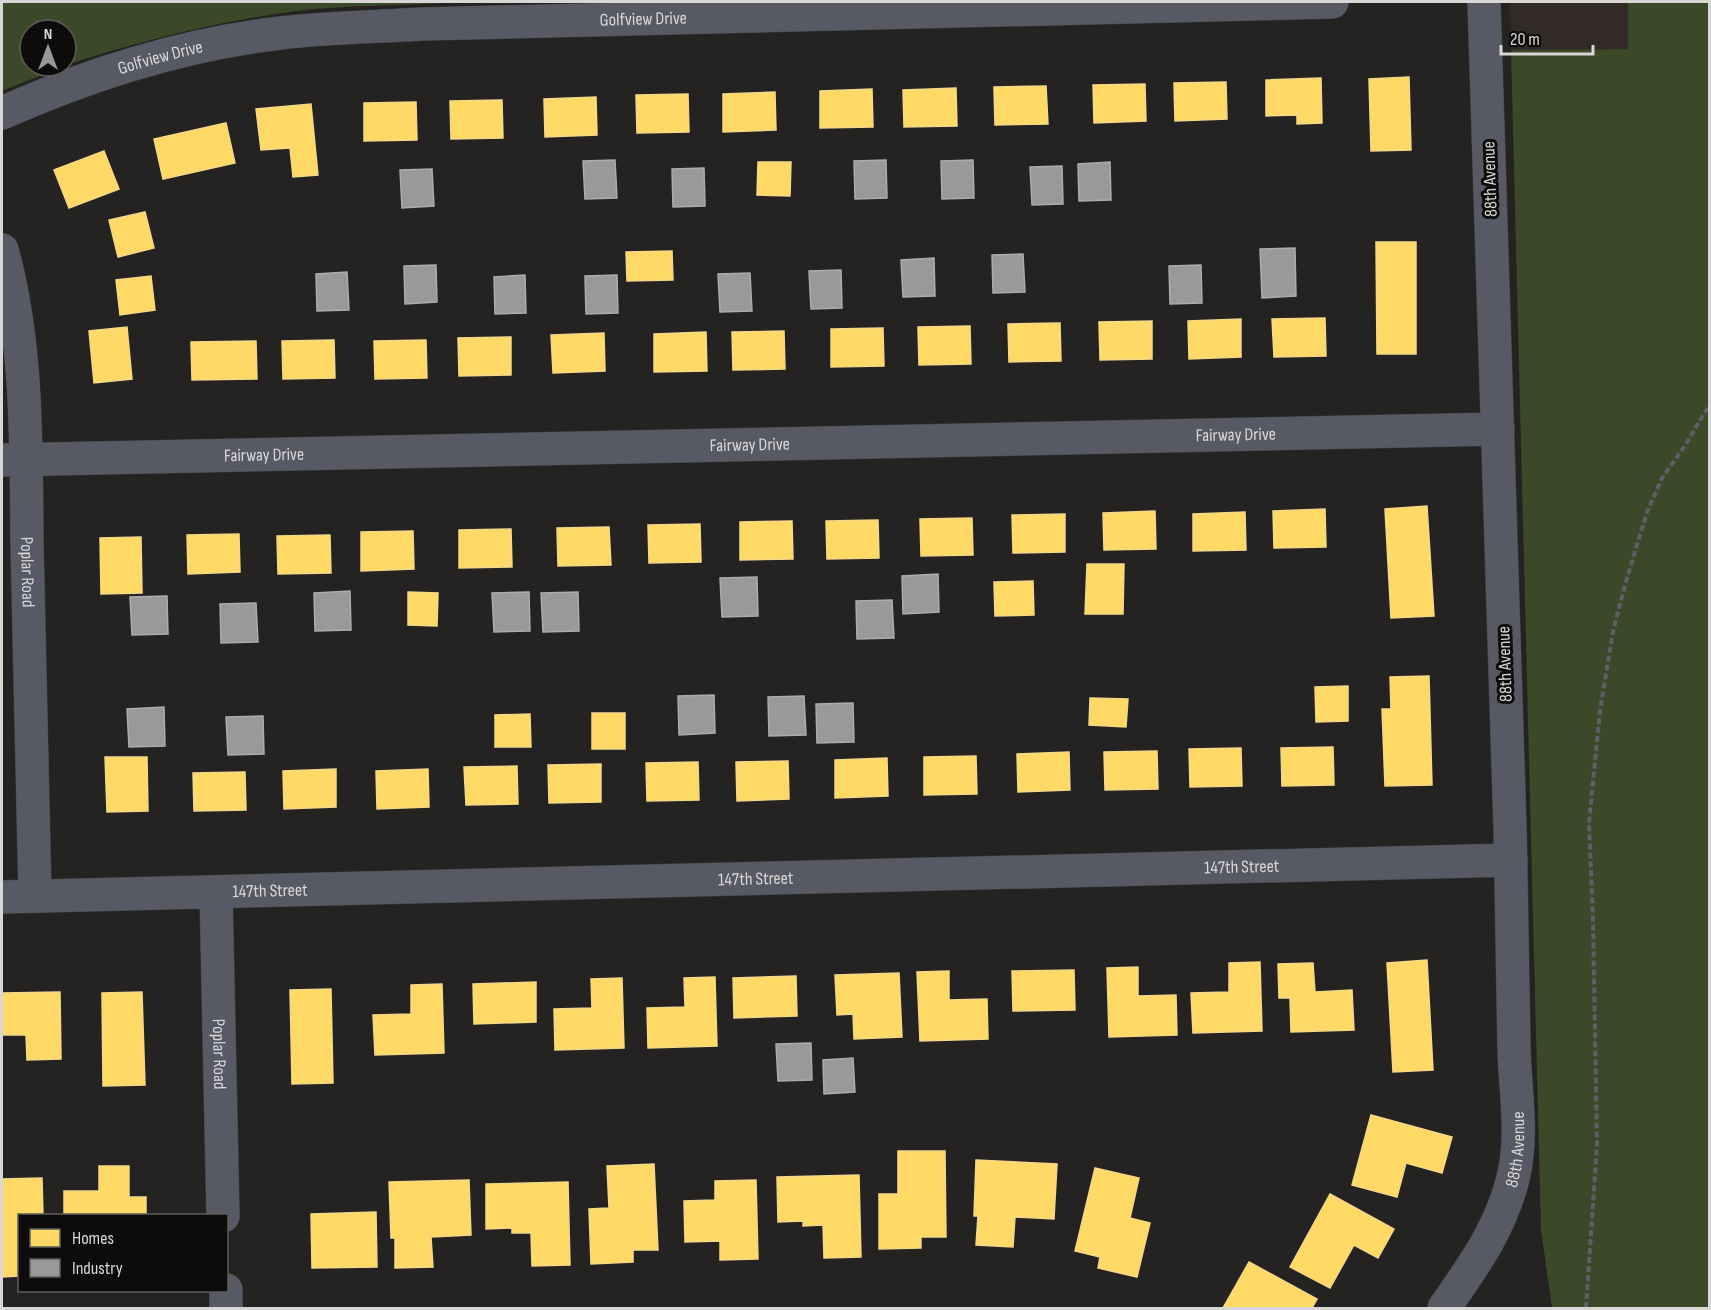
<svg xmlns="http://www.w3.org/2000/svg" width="1711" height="1310" font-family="'Sofia Sans Condensed',sans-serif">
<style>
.built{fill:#322a27}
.green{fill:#3b4928}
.homes{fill:#ffd966;stroke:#f4d888;stroke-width:1.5}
.industry{fill:#999;stroke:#acacab;stroke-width:1.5}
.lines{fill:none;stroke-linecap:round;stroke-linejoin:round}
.minor-casing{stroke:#414040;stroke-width:34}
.path{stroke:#5d5f65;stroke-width:4;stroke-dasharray:6 3;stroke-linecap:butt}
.minor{stroke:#575a64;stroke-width:33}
.labels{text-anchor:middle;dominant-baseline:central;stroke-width:6;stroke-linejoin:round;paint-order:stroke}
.street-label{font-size:18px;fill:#d9d7d6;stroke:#0e0c0b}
</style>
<rect width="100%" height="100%" fill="#252322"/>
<path class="built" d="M 1510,2 L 1628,2 L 1628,49 L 1511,50 Z"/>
<g class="green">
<path d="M 2,2 L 443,2 L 443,3 C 395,6 345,5 297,11 C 218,21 141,41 66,65 L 66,30 L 30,30 L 30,66 L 64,66 L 2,91 Z"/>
<path d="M 1628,2 L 1709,2 L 1709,1308 L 1552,1308 L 1541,1230 L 1511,50 L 1628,49 Z"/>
</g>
<g class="homes">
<path d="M 1409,77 L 1411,150 L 1371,151 L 1369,79 Z"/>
<path d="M 1321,78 L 1322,123 L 1297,124 L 1297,115 L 1266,116 L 1266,80 Z"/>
<path d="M 1226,82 L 1227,119 L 1175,121 L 1174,83 Z"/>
<path d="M 1145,84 L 1146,121 L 1094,123 L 1093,85 Z"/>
<path d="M 1046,86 L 1048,124 L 995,125 L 994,87 Z"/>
<path d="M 956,88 L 957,126 L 904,127 L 903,90 Z"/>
<path d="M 872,89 L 873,127 L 820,128 L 820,91 Z"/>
<path d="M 775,92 L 776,130 L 723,132 L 723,94 Z"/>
<path d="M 688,94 L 689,132 L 637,133 L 636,95 Z"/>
<path d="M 596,97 L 597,135 L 545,137 L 544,99 Z"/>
<path d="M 502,100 L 503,138 L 451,139 L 450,101 Z"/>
<path d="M 416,102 L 417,140 L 364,141 L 364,103 Z"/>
<path d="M 311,104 L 318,175 L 293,177 L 290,148 L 261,150 L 256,109 Z"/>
<path d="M 226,123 L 235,163 L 163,179 L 154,139 Z"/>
<path d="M 104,151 L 119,189 L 69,208 L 54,170 Z"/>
<path d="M 758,162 L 791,162 L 790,196 L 757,195 Z"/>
<path d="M 145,212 L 154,248 L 118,257 L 109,220 Z"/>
<path d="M 1376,242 L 1416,242 L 1416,354 L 1377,354 Z"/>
<path d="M 672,251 L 673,280 L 627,281 L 626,252 Z"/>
<path d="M 151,276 L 155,310 L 120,315 L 116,280 Z"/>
<path d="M 1325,318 L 1326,356 L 1274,357 L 1272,319 Z"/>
<path d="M 1241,319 L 1241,357 L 1189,359 L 1188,321 Z"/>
<path d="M 1152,321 L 1152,359 L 1100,360 L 1099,322 Z"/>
<path d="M 1060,323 L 1061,361 L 1009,362 L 1008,324 Z"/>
<path d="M 970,326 L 971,364 L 919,365 L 918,327 Z"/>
<path d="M 127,327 L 132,379 L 94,383 L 89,331 Z"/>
<path d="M 883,328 L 884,366 L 831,367 L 831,329 Z"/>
<path d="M 784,331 L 785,369 L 733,370 L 732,332 Z"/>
<path d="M 706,332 L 707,371 L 654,372 L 654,334 Z"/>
<path d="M 604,333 L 605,371 L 553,373 L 551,335 Z"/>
<path d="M 511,337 L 511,375 L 459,376 L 458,338 Z"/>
<path d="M 334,340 L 335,378 L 283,379 L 282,341 Z"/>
<path d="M 426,340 L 427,378 L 375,379 L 374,341 Z"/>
<path d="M 256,341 L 257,379 L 192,380 L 191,342 Z"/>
<path d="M 1427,506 L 1434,616 L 1391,618 L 1385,509 Z"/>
<path d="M 1325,509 L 1326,547 L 1274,548 L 1273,511 Z"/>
<path d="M 1155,511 L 1156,549 L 1104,550 L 1103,513 Z"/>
<path d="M 1245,512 L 1246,550 L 1193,551 L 1193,514 Z"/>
<path d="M 1065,514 L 1065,552 L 1013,553 L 1012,515 Z"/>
<path d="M 972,518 L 973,555 L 921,556 L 920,519 Z"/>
<path d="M 878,520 L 879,558 L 827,559 L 826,521 Z"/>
<path d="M 792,521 L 793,559 L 740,560 L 740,522 Z"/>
<path d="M 700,524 L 701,562 L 649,563 L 648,525 Z"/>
<path d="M 609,527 L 611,565 L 558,566 L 557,528 Z"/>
<path d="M 511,529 L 512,567 L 459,568 L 459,530 Z"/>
<path d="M 413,531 L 414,569 L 361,571 L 361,532 Z"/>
<path d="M 239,534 L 240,572 L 188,574 L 187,535 Z"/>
<path d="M 330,535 L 331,573 L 278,574 L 277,536 Z"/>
<path d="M 141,537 L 142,593 L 101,594 L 100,538 Z"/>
<path d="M 1087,564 L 1124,564 L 1123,614 L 1085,614 Z"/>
<path d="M 1033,581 L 1034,615 L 995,616 L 994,582 Z"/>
<path d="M 408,592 L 438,593 L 437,626 L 408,625 Z"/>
<path d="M 1429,676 L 1432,785 L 1385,786 L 1382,709 L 1391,709 L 1390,677 Z"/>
<path d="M 1348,686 L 1348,721 L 1316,722 L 1315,687 Z"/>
<path d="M 1090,698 L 1128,699 L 1126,727 L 1089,725 Z"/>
<rect x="592" y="713" width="33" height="36"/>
<path d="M 530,714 L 531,747 L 495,747 L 495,715 Z"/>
<path d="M 1333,747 L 1334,785 L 1282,786 L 1281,748 Z"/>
<path d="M 1241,748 L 1242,786 L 1190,787 L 1189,749 Z"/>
<path d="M 1157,751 L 1158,789 L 1105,790 L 1104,752 Z"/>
<path d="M 1069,752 L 1070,790 L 1018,792 L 1017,754 Z"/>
<path d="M 976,756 L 977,794 L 924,795 L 924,757 Z"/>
<path d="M 105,757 L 147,757 L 148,811 L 107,812 Z"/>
<path d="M 887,758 L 888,796 L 835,798 L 835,760 Z"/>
<path d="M 788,761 L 789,799 L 737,801 L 736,762 Z"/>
<path d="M 698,762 L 699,800 L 647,801 L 646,763 Z"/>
<path d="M 601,764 L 601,802 L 549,803 L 548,765 Z"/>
<path d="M 517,766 L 518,804 L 466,805 L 464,767 Z"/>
<path d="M 336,769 L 336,807 L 284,809 L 283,771 Z"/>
<path d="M 428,769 L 429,807 L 377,809 L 376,771 Z"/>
<path d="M 245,772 L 246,810 L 194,811 L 193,773 Z"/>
<path d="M 1427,960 L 1433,1070 L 1393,1072 L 1387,963 Z"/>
<path d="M 1260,962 L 1262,1031 L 1193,1033 L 1191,993 L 1229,992 L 1229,963 Z"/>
<path d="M 1313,963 L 1315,992 L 1352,990 L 1354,1030 L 1291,1032 L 1290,998 L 1279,998 L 1278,964 Z"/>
<path d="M 1138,967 L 1138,996 L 1176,995 L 1177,1035 L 1109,1037 L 1107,968 Z"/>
<path d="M 1074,970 L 1075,1010 L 1013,1011 L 1012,971 Z"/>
<path d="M 949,971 L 949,1000 L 987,999 L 988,1039 L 920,1041 L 917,972 Z"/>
<path d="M 899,973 L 902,1037 L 854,1039 L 853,1014 L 837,1015 L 835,975 Z"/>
<path d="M 796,976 L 797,1016 L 734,1018 L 733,978 Z"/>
<path d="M 715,977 L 717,1046 L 648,1048 L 647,1008 L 685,1007 L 684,978 Z"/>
<path d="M 622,978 L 624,1048 L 555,1050 L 554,1009 L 592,1008 L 591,979 Z"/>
<path d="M 536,982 L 536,1022 L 474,1024 L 473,984 Z"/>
<path d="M 442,984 L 444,1053 L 375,1055 L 373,1015 L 411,1014 L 411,985 Z"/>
<path d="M 331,989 L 333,1083 L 292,1084 L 290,990 Z"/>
<path d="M 60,992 L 61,1059 L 27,1060 L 26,1035 L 2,1035 L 2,993 Z"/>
<path d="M 142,992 L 145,1085 L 103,1086 L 102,993 Z"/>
<path d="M 1371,1115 L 1452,1137 L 1442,1173 L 1406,1163 L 1397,1197 L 1352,1185 Z"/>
<path d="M 898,1151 L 945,1151 L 946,1237 L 921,1237 L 921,1248 L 879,1249 L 879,1194 L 898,1194 Z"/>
<path d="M 976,1160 L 1057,1164 L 1054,1219 L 1015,1217 L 1013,1247 L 976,1245 L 978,1216 L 974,1216 Z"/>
<path d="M 654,1164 L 658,1250 L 633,1250 L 633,1262 L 591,1264 L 589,1209 L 609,1208 L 607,1166 Z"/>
<path d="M 99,1166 L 129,1166 L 129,1197 L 146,1197 L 146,1216 L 64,1216 L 64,1191 L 99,1191 Z"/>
<path d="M 1095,1168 L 1139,1178 L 1130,1218 L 1150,1223 L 1137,1277 L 1098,1268 L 1100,1257 L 1075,1251 Z"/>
<path d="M 859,1175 L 861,1257 L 824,1258 L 823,1225 L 803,1226 L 803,1221 L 778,1222 L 777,1177 Z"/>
<path d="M 42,1178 L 43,1216 L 20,1216 L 20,1276 L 2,1277 L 2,1179 Z"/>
<path d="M 469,1180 L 471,1235 L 431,1237 L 433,1267 L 395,1268 L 395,1238 L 391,1238 L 389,1182 Z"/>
<path d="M 756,1180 L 758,1259 L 720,1260 L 720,1241 L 685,1242 L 684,1201 L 715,1200 L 715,1181 Z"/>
<path d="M 568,1182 L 570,1265 L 532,1266 L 531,1233 L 512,1233 L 512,1228 L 486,1229 L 486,1184 Z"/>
<path d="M 1330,1194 L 1394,1229 L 1378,1258 L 1354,1245 L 1330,1288 L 1290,1267 Z"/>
<path d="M 376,1212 L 377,1267 L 312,1268 L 311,1214 Z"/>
<path d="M 1249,1262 L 1317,1299 L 1312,1308 L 1223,1308 Z"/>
</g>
<g class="industry">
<path d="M 615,160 L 617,198 L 585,199 L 583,161 Z"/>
<path d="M 886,160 L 887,198 L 855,199 L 854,161 Z"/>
<path d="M 973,160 L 974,198 L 942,199 L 941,161 Z"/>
<path d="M 1110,162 L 1111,200 L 1079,201 L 1078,164 Z"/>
<path d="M 1062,166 L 1063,204 L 1032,205 L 1030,167 Z"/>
<path d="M 704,168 L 705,206 L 673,207 L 672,169 Z"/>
<path d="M 432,169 L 434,206 L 402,208 L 400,170 Z"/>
<path d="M 1295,248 L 1296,296 L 1262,298 L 1260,249 Z"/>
<path d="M 1023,254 L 1025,292 L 993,293 L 992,255 Z"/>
<path d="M 934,258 L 935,296 L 903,297 L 901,260 Z"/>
<path d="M 436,265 L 437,302 L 405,304 L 404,266 Z"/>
<path d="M 1201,265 L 1202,303 L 1170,304 L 1169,266 Z"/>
<path d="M 841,270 L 842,308 L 811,309 L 809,271 Z"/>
<path d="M 347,272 L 349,310 L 317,311 L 316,274 Z"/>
<path d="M 750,273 L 752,311 L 720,312 L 718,274 Z"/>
<path d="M 525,275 L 526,313 L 495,314 L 494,277 Z"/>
<path d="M 617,275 L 618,313 L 586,314 L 585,276 Z"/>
<path d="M 938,574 L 939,612 L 903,614 L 902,576 Z"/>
<path d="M 757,577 L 758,616 L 722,617 L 720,578 Z"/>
<path d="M 350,591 L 351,630 L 315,631 L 314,593 Z"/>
<path d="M 529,592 L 530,631 L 494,632 L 492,593 Z"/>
<path d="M 578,592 L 579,631 L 543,632 L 541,593 Z"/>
<path d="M 167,596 L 168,634 L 132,635 L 130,597 Z"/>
<path d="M 892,600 L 894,638 L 857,639 L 856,601 Z"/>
<path d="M 256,603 L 258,642 L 221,643 L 220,604 Z"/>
<path d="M 714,695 L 715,733 L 679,735 L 678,696 Z"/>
<path d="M 804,696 L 806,735 L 769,736 L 768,697 Z"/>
<path d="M 853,703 L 854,742 L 817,743 L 816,704 Z"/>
<path d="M 164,707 L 165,746 L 129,747 L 127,709 Z"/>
<path d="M 263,716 L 264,754 L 228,755 L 226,717 Z"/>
<path d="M 811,1043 L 812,1080 L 778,1081 L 776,1044 Z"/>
<path d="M 853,1058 L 855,1092 L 824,1094 L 823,1060 Z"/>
</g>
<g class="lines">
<g class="minor-casing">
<g id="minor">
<path id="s1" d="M 2,113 C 90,74 185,44 281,33 C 328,27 376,27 422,24 L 1332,2"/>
<path id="s2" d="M 2,250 C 28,343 26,446 27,543 C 30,660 32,778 35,896"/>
<path id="s3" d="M 2,460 L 1498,429"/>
<path id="s4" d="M 216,892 L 223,1216"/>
<path id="s5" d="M 2,897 L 1511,860"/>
<path d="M 226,1290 L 226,1308"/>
<path id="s6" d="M 1444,1308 C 1474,1265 1502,1227 1514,1174 C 1523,1133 1515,1089 1514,1048 C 1512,974 1512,901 1510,828 C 1502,552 1493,277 1484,2"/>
</g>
</g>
<path class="path" d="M 1586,1308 L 1597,1145 L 1593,920 L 1589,823 L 1600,711 L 1613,631 L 1627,578 L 1647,512 L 1662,478 L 1684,447 L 1710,404"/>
<use href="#minor" class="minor"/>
</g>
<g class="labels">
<g class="street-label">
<text stroke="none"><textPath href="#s1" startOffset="654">Golfview Drive</textPath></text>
<text stroke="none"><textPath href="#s1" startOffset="168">Golfview Drive</textPath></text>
<text transform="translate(1490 179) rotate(-92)">88th Avenue</text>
<text stroke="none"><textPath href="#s3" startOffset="1234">Fairway Drive</textPath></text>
<text stroke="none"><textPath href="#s3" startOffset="748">Fairway Drive</textPath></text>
<text stroke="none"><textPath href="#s3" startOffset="262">Fairway Drive</textPath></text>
<text stroke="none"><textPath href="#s2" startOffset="324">Poplar Road</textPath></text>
<text transform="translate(1505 664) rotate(-92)">88th Avenue</text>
<text stroke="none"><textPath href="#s5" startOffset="1240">147th Street</textPath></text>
<text stroke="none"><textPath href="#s5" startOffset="754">147th Street</textPath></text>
<text stroke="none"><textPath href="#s5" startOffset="268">147th Street</textPath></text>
<text stroke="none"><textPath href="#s4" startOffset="162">Poplar Road</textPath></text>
<text stroke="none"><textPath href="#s6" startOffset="177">88th Avenue</textPath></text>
</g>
</g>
<rect width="1711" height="1310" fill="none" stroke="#d9d7d6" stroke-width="6"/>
<rect x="18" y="1214" width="210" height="78" fill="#0e0c0b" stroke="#5f5d5c" stroke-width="1.5"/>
<rect x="30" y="1229" width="30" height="18" fill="#ffd966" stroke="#5f5d5c" stroke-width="1.5"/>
<text x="72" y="1244" font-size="18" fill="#d9d7d6">Homes</text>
<rect x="30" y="1259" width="30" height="18" fill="#999999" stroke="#5f5d5c" stroke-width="1.5"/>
<text x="72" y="1274" font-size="18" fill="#d9d7d6">Industry</text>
<g transform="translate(48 48)"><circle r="28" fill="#0e0c0b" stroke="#5f5d5c" stroke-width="1.5"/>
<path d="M0-4.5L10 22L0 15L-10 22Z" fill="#9a9897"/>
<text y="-9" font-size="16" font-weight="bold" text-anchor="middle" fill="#d9d7d6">N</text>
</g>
<path d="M1501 45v9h92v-9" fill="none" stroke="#d9d7d6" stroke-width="3"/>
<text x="1510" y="45" font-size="18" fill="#d9d7d6" stroke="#0e0c0b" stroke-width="4.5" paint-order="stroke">20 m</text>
</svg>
